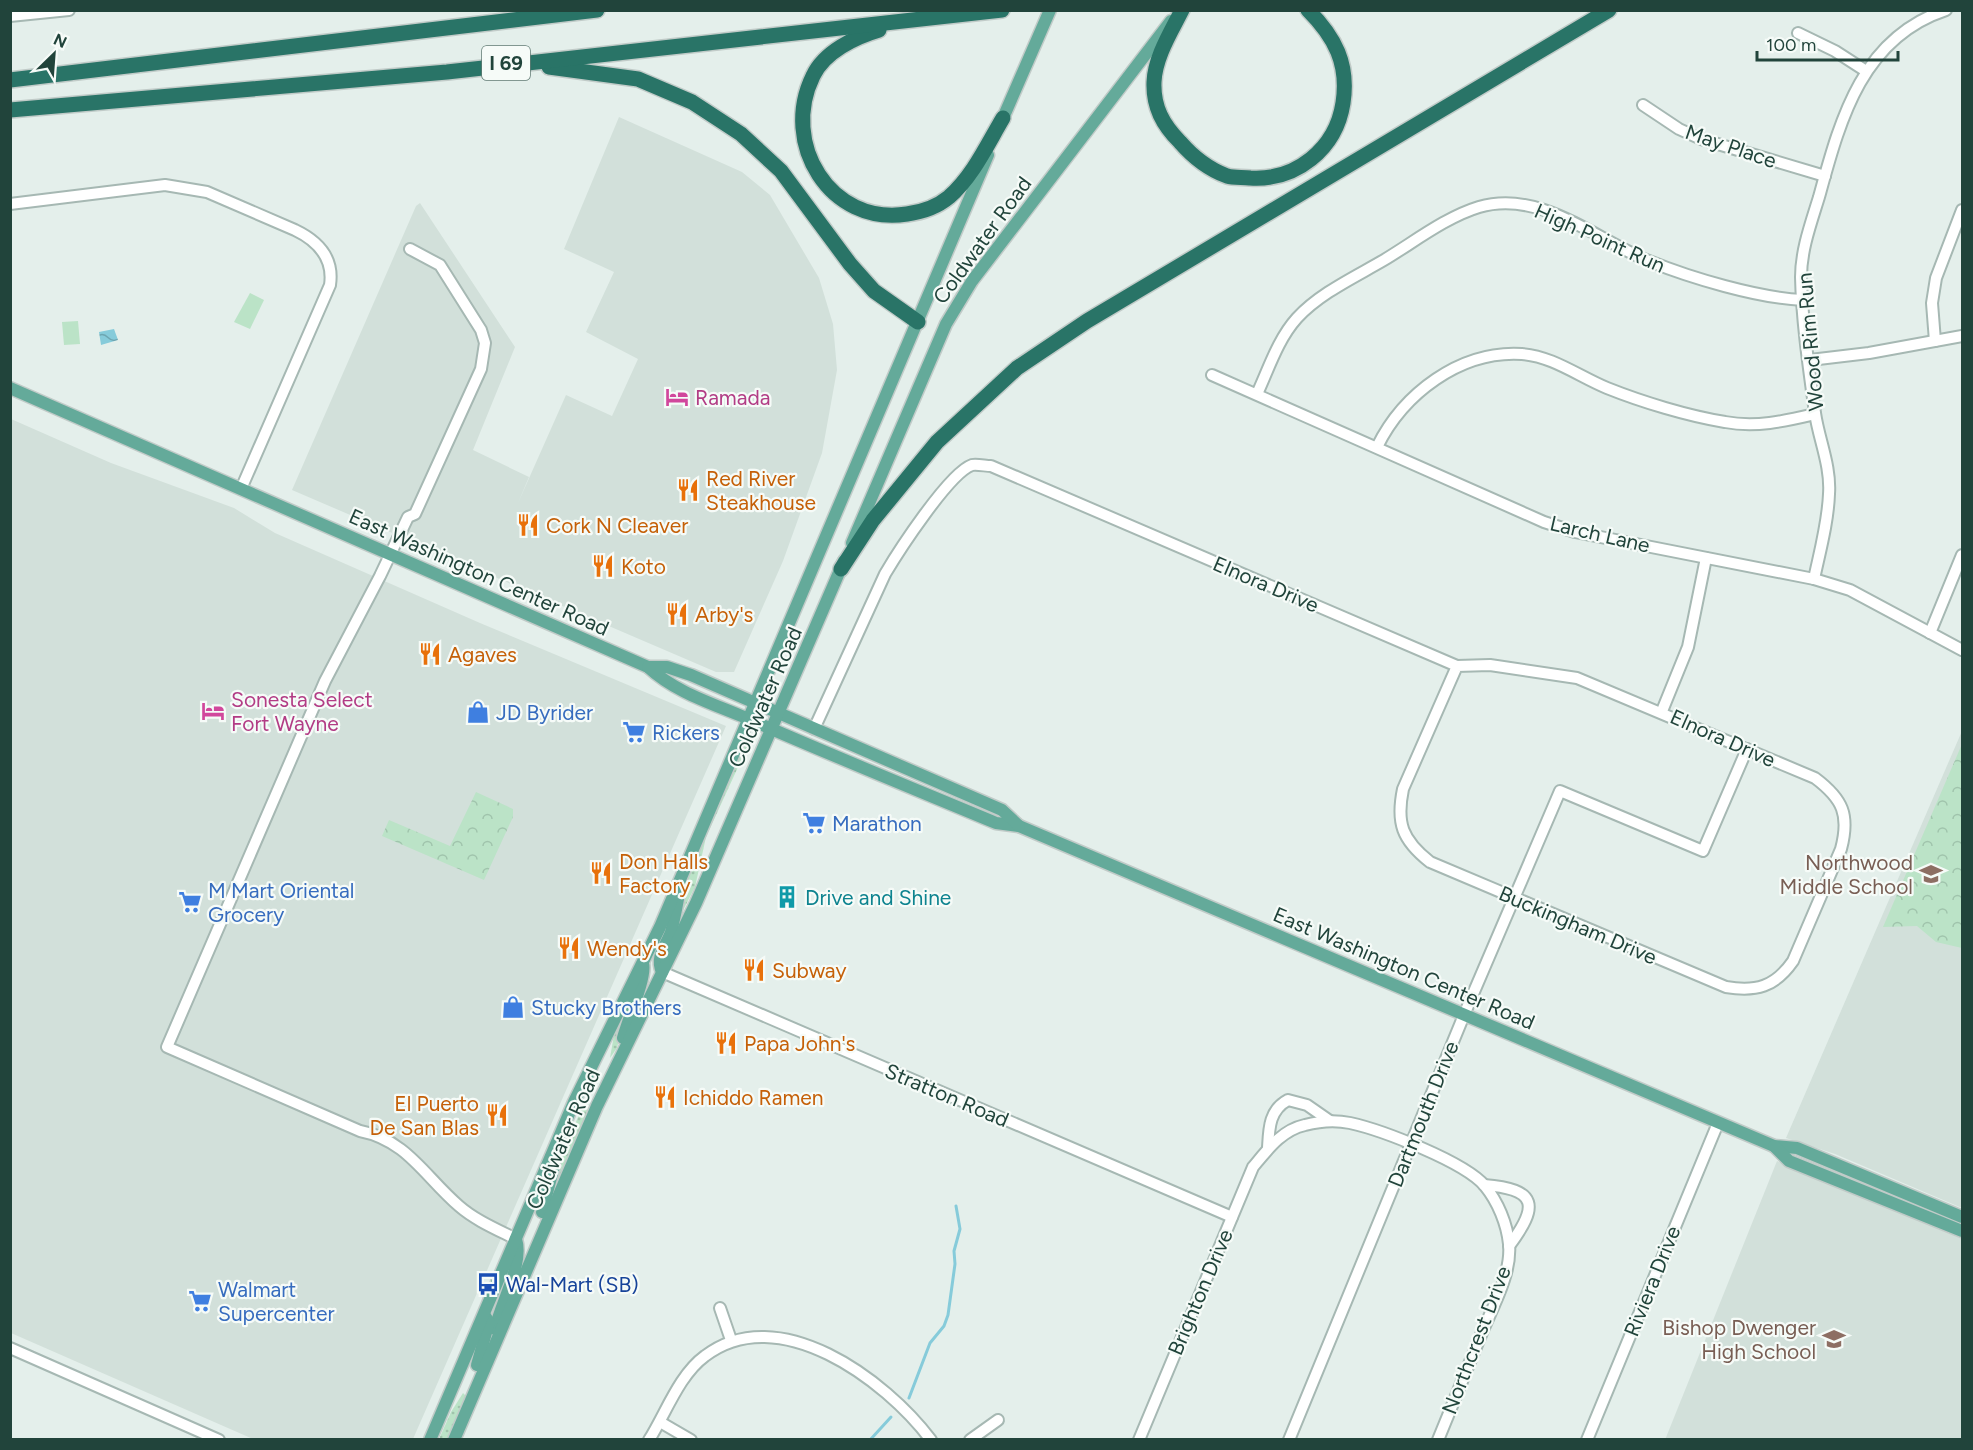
<svg xmlns="http://www.w3.org/2000/svg" width="1973" height="1450" font-family="Figtree,sans-serif">
<style>
.built{fill:#d2e0da}
.grass{fill:url(#grass-dots)}
.forest{fill:url(#forest-crowns)}
.park{fill:#bbe3c7}
.water{fill:url(#water-waves)}
.lines{fill:none;stroke-linecap:round;stroke-linejoin:round}
.stream{stroke:#86cbda;stroke-width:3}
.minor-casing{stroke:#a6b8b3;stroke-width:14}
.major-casing{stroke:#c1cbc8;stroke-width:15}
.highway-casing{stroke:#c1cbc8;stroke-width:18}
.minor{stroke:#fff;stroke-width:10}
.major{stroke:#64aa9a;stroke-width:12}
.highway{stroke:#297467;stroke-width:15}
.labels{text-anchor:middle;dominant-baseline:central;stroke-width:4.5;stroke-linejoin:round;paint-order:stroke}
.shield{fill:#f6fbf8;stroke:#617b74;stroke-width:1.5}
.shield-label{font-size:20px;font-weight:bold;fill:#21443b}
.street-label{font-size:21px;fill:#21443b;stroke:#f6fbf8}
.hotel-label{font-size:21px;fill:#b23c85;stroke:#f6fbf8;text-anchor:start}
.food-label{font-size:21px;fill:#c56008;stroke:#f6fbf8;text-anchor:start}
.shop-label{font-size:21px;fill:#366cbe;stroke:#f6fbf8;text-anchor:start}
.education-label{font-size:21px;fill:#785e54;stroke:#f6fbf8;text-anchor:end}
.culture-label{font-size:21px;fill:#0d838f;stroke:#f6fbf8;text-anchor:start}
.transit-label{font-size:21px;fill:#164399;stroke:#f6fbf8;text-anchor:start}
</style>
<defs>
<pattern id="grass-dots" width="8" height="8" patternUnits="userSpaceOnUse" patternTransform="scale(1.5)"><rect width="8" height="8" fill="#bbe3c7"/><path d="M2 2h.1M6 6h.1" fill="none" stroke="#a0c4ac" stroke-width="1.8" stroke-linecap="round"/></pattern>
<pattern id="forest-crowns" width="20" height="18" patternUnits="userSpaceOnUse" patternTransform="scale(1.5)"><rect width="20" height="18" fill="#bbe3c7"/><path d="M2 6a3 3 0 1 1 6 0M12 15a3 3 0 1 1 6 0" fill="none" stroke="#a0c4ac"/></pattern>
<pattern id="water-waves" width="16" height="10" patternUnits="userSpaceOnUse" patternTransform="scale(1.5)"><rect width="16" height="10" fill="#86cbda"/><path d="M0 5q4-4 8 0t8 0" fill="none" stroke="#6da6b2"/></pattern>
</defs>
<rect width="100%" height="100%" fill="#e4efeb"/>
<g class="built">
<path d="M 619,117 L 742,172 L 770,195 L 819,278 L 833,324 L 837,370 L 822,453 L 783,561 L 734,672 L 716,672 L 292,490 L 416,206 L 420,203 L 515,347 L 473,450 L 529,477 L 518,503 L 566,395 L 612,416 L 638,359 L 586,332 L 614,272 L 564,249 Z"/>
<path d="M 11,419 L 111,463 L 234,508 L 275,533 L 480,623 L 726,726 L 413,1439 L 253,1439 L 11,1333 Z"/>
<path d="M 1962,731 L 1962,1208 L 1835,1154 L 1786,1138 Z"/>
<path d="M 1777,1161 L 1962,1239 L 1962,1439 L 1665,1440 Z"/>
</g>
<g class="grass">
<path d="M 746,739 L 750,741 L 706,837 L 695,887 L 676,924 L 685,885 Z"/>
<path d="M 627,1009 L 617,1048 L 610,1058 L 614,1035 Z"/>
<path d="M 590,1095 L 586,1116 L 552,1195 L 561,1157 L 587,1096 Z"/>
<path d="M 463,1393 L 466,1396 L 447,1439 L 439,1439 L 451,1412 Z"/>
</g>
<g class="forest">
<path d="M 1962,744 L 1962,948 L 1936,942 L 1917,926 L 1883,927 Z"/>
<path d="M 476,792 L 513,809 L 513,817 L 484,880 L 382,836 L 389,820 L 450,846 Z"/>
</g>
<g class="park">
<path d="M 250,293 L 264,300 L 250,329 L 234,322 Z"/>
<path d="M 78,321 L 80,344 L 64,345 L 62,322 Z"/>
</g>
<path class="water" d="M 114,329 L 118,340 L 101,345 L 99,332 Z"/>
<g class="lines">
<g class="stream">
<path d="M 909,1398 L 930,1343 L 944,1326 L 948,1315 L 955,1264 L 954,1251 L 960,1229 L 956,1206"/>
<path d="M 870,1440 L 891,1417"/>
</g>
<g class="minor-casing">
<g id="minor">
<path d="M 10,16 L 69,10"/>
<path d="M 1798,33 L 1835,51 L 1866,71"/>
<path d="M 1643,105 L 1679,129 L 1701,139 L 1825,176"/>
<path d="M 10,204 L 165,185 L 207,192 L 295,230 C 318,241 334,258 330,285 L 241,489"/>
<path d="M 410,249 L 440,265 L 481,330 L 485,343 L 481,369 L 415,514 L 408,517 L 380,576 L 325,681 L 167,1047 L 360,1131 C 407,1140 425,1177 459,1206 C 475,1220 496,1229 516,1239"/>
<path d="M 1935,341 L 1932,303 L 1936,278 L 1962,210"/>
<path d="M 1810,360 L 1869,353 L 1962,336"/>
<path d="M 1212,375 L 1544,522 L 1575,532 L 1814,579 L 1850,590 L 1962,650"/>
<path d="M 1257,394 C 1269,368 1278,339 1297,318 C 1320,293 1355,277 1384,260 C 1414,242 1446,217 1479,207 C 1541,189 1596,240 1649,261 C 1691,278 1758,298 1803,300"/>
<path d="M 1377,447 C 1403,394 1460,350 1522,354 C 1552,356 1580,377 1607,388 C 1642,402 1688,416 1725,422 C 1756,428 1785,421 1815,414"/>
<path d="M 1814,579 C 1820,551 1828,522 1829,494 C 1831,466 1819,440 1815,413 C 1809,369 1802,322 1801,277 C 1801,250 1811,223 1819,197 C 1840,121 1861,38 1946,10"/>
<path d="M 1930,633 L 1962,555"/>
<path d="M 1662,711 L 1688,647 L 1706,558"/>
<path d="M 814,729 L 885,574 C 898,552 949,473 972,465 C 977,464 986,466 991,466 L 1457,666 L 1490,665 L 1577,678 L 1815,778 C 1843,799 1850,815 1841,849 L 1793,961 C 1775,987 1756,992 1726,987 L 1430,862 C 1402,840 1396,823 1403,789 L 1457,666"/>
<path d="M 662,972 L 1232,1217"/>
<path d="M 1268,1148 C 1269,1129 1269,1110 1288,1100 L 1307,1105 L 1330,1121"/>
<path d="M 1484,1185 C 1538,1189 1539,1206 1509,1246"/>
<path d="M 720,1308 L 731,1340"/>
<path d="M 10,1348 L 219,1440"/>
<path d="M 660,1422 L 691,1440"/>
<path d="M 649,1440 C 666,1413 679,1375 705,1356 C 778,1300 885,1379 931,1440"/>
<path d="M 970,1440 L 998,1420"/>
<path d="M 1139,1440 L 1253,1167 C 1268,1149 1282,1130 1305,1125 C 1320,1121 1336,1120 1350,1123 C 1382,1130 1465,1162 1485,1186 C 1498,1202 1507,1224 1509,1244 C 1512,1274 1492,1308 1481,1335 C 1467,1370 1452,1405 1438,1440"/>
<path d="M 1289,1440 L 1464,1015 L 1560,791 L 1703,851 L 1747,749"/>
<path d="M 1587,1440 L 1718,1123"/>
</g>
</g>
<g class="major-casing">
<g id="major">
<path d="M 1000,125 L 1050,10"/>
<path d="M 10,388 L 648,667 C 675,692 711,703 744,717 C 828,754 912,788 996,823 L 1019,826 L 1774,1146 L 1797,1148 L 1962,1217"/>
<path d="M 852,543 L 946,324 L 972,281 L 1171,21"/>
<path d="M 648,667 L 667,667 L 691,675 L 1002,810 L 1019,826"/>
<path d="M 662,972 C 655,957 666,946 671,932 C 674,921 676,910 678,899"/>
<path d="M 623,1038 C 627,1022 647,976 643,964"/>
<path d="M 1774,1146 L 1789,1161 L 1962,1231"/>
<path d="M 542,1212 L 554,1166 L 551,1157"/>
<path d="M 495,1329 C 501,1302 524,1264 516,1239"/>
<path d="M 477,1365 L 489,1322 L 485,1316"/>
<path d="M 430,1440 L 574,1102 L 660,927 L 988,155"/>
<path d="M 454,1440 L 597,1106 L 696,903 L 844,561"/>
</g>
</g>
<g class="highway-casing">
<g id="highway">
<path d="M 1182,10 C 1171,32 1155,57 1154,82 C 1153,107 1163,125 1180,142 C 1193,157 1208,169 1227,176 C 1234,178 1243,177 1250,178 C 1296,181 1336,149 1343,103 C 1349,64 1335,37 1308,10"/>
<path d="M 879,30 C 855,37 824,52 813,76 C 780,143 830,226 907,214 C 922,212 937,207 949,197 C 973,176 987,145 1003,118"/>
<path d="M 549,67 L 638,79 L 692,102 L 741,134 L 781,171 L 850,264 L 874,291 L 918,322"/>
<path d="M 10,80 L 597,10"/>
<path d="M 10,110 L 447,72 L 1002,10"/>
<path d="M 841,569 L 873,520 L 937,442 L 1017,368 L 1087,321 L 1609,10"/>
</g>
</g>
<use href="#minor" class="minor"/>
<use href="#major" class="major"/>
<use href="#highway" class="highway"/>
</g>
<defs>
<g id="hotel-bare" transform="scale(1.8)"><path d="M-6-4.5h1.5V1H6V5H4.5V3h-9V5H-6ZM-4 0a1.8 1.8 0 1 1 3.6 0ZM.5 0V-2.5h3Q6-2.5 6 0Z" fill="#d1479c" stroke="#f6fbf8" stroke-width="2.5" paint-order="stroke"/></g>
<g id="restaurant-bare" transform="scale(1.8)"><path d="M-5-6h1v4h1v-4h1v4h1v-4h1v5L-1.5 .5V6h-2V.5L-5-1ZM5-6V6H3V1.5H1.5Q1.5-4 5-6Z" fill="#e8710a" stroke="#f6fbf8" stroke-width="2.5" paint-order="stroke"/></g>
<g id="shop-bare" transform="scale(1.8)"><path d="M-5-2.5h2.3a2.7 3.5 0 0 1 5.4 0H5L5.5 6h-11ZM-1.5-2.5h3a1.5 2.3 0 0 0-3 0Z" fill="#3f7fe0" stroke="#f6fbf8" stroke-width="2.5" paint-order="stroke"/></g>
<g id="supermarket-bare" transform="scale(1.8)"><path d="M-6-5.5h2.5l.6 2H6L4.5 2H-2.5L-4.4-4H-6ZM-1.5 3.2a1.3 1.3 0 1 0 .1 0ZM3 3.2a1.3 1.3 0 1 0 .1 0Z" fill="#3f7fe0" stroke="#f6fbf8" stroke-width="2.5" paint-order="stroke"/></g>
<g id="school-bare" transform="scale(1.8)"><path d="M0-5L7-2L0 1L-7-2ZM-4 1L0 2.5L4 1V4Q0 6-4 4Z" fill="#8d6e63" stroke="#f6fbf8" stroke-width="2.5" paint-order="stroke"/></g>
<g id="building-bare" transform="scale(1.8)"><path d="M-4-6H4V6H1V3H-1V6H-4ZM-2.5-4.3h1.7v1.8h-1.7ZM.8-4.3h1.7v1.8H.8ZM-2.5-1h1.7V.8h-1.7ZM.8-1h1.7V.8H.8Z" fill="#0f9aa8" stroke="#f6fbf8" stroke-width="2.5" paint-order="stroke"/></g>
<g id="bus-bare" transform="scale(1.8)"><path d="M-5-6H5V4H4V6H2V4H-2V6H-4V4H-5ZM-3.5-4V0h7V-4ZM-3.5 1.2v1.5H-2V1.2ZM2 1.2v1.5H3.5V1.2Z" fill="#1a4fb4" stroke="#f6fbf8" stroke-width="2.5" paint-order="stroke"/></g>
</defs>
<g fill-rule="evenodd">
<use href="#hotel-bare" x="677" y="397"/>
<use href="#restaurant-bare" x="688" y="490"/>
<use href="#restaurant-bare" x="528" y="525"/>
<use href="#restaurant-bare" x="603" y="566"/>
<use href="#restaurant-bare" x="677" y="614"/>
<use href="#restaurant-bare" x="430" y="654"/>
<use href="#hotel-bare" x="213" y="711"/>
<use href="#shop-bare" x="478" y="712"/>
<use href="#supermarket-bare" x="634" y="732"/>
<use href="#supermarket-bare" x="814" y="823"/>
<use href="#restaurant-bare" x="601" y="873"/>
<use href="#school-bare" x="1931" y="874"/>
<use href="#building-bare" x="787" y="897"/>
<use href="#supermarket-bare" x="190" y="902"/>
<use href="#restaurant-bare" x="569" y="948"/>
<use href="#restaurant-bare" x="754" y="970"/>
<use href="#shop-bare" x="513" y="1007"/>
<use href="#restaurant-bare" x="726" y="1043"/>
<use href="#restaurant-bare" x="665" y="1097"/>
<use href="#restaurant-bare" x="497" y="1115"/>
<use href="#bus-bare" x="488" y="1284"/>
<use href="#supermarket-bare" x="200" y="1301"/>
<use href="#school-bare" x="1834" y="1339"/>
</g>
<g class="labels">
<rect class="shield" x="482" y="46" width="48" height="34" rx="4.5"/>
<g class="shield-label">
<text x="506" y="63">I 69</text>
</g>
<g class="street-label">
<text transform="translate(1731 146) rotate(19)">May Place</text>
<text transform="translate(1600 238) rotate(24)">High Point Run</text>
<text transform="translate(982 240) rotate(-54)">Coldwater Road</text>
<text transform="translate(1810 342) rotate(-95)">Wood Rim Run</text>
<text transform="translate(1600 534) rotate(13)">Larch Lane</text>
<text transform="translate(479 572) rotate(24)">East Washington Center Road</text>
<text transform="translate(1266 584) rotate(23)">Elnora Drive</text>
<text transform="translate(765 697) rotate(-66)">Coldwater Road</text>
<text transform="translate(1723 738) rotate(24)">Elnora Drive</text>
<text transform="translate(1578 925) rotate(23)">Buckingham Drive</text>
<text transform="translate(1404 968) rotate(23)">East Washington Center Road</text>
<text transform="translate(947 1095) rotate(23)">Stratton Road</text>
<text transform="translate(1423 1114) rotate(-68)">Dartmouth Drive</text>
<text transform="translate(563 1139) rotate(-66)">Coldwater Road</text>
<text transform="translate(1652 1281) rotate(-68)">Riviera Drive</text>
<text transform="translate(1200 1292) rotate(-67)">Brighton Drive</text>
<text transform="translate(1476 1340) rotate(-69)">Northcrest Drive</text>
</g>
<g class="hotel-label">
<text x="695" y="397">Ramada</text>
<text x="231" y="699">Sonesta Select<tspan x="231" dy="24">Fort Wayne</tspan></text>
</g>
<g class="food-label">
<text x="706" y="478">Red River<tspan x="706" dy="24">Steakhouse</tspan></text>
<text x="546" y="525">Cork N Cleaver</text>
<text x="621" y="566">Koto</text>
<text x="695" y="614">Arby's</text>
<text x="448" y="654">Agaves</text>
<text x="619" y="861">Don Halls<tspan x="619" dy="24">Factory</tspan></text>
<text x="587" y="948">Wendy's</text>
<text x="772" y="970">Subway</text>
<text x="744" y="1043">Papa John's</text>
<text x="683" y="1097">Ichiddo Ramen</text>
<text x="479" y="1103" text-anchor="end">El Puerto<tspan x="479" dy="24">De San Blas</tspan></text>
</g>
<g class="shop-label">
<text x="496" y="712">JD Byrider</text>
<text x="652" y="732">Rickers</text>
<text x="832" y="823">Marathon</text>
<text x="208" y="890">M Mart Oriental<tspan x="208" dy="24">Grocery</tspan></text>
<text x="531" y="1007">Stucky Brothers</text>
<text x="218" y="1289">Walmart<tspan x="218" dy="24">Supercenter</tspan></text>
</g>
<g class="education-label">
<text x="1913" y="862">Northwood<tspan x="1913" dy="24">Middle School</tspan></text>
<text x="1816" y="1327">Bishop Dwenger<tspan x="1816" dy="24">High School</tspan></text>
</g>
<g class="culture-label">
<text x="805" y="897">Drive and Shine</text>
</g>
<g class="transit-label">
<text x="506" y="1284">Wal-Mart (SB)</text>
</g>
</g>
<rect width="1973" height="1450" fill="none" stroke="#21443b" stroke-width="24"/>
<g transform="translate(54 54) rotate(25)" stroke="#f6fbf8" stroke-width="4.5" paint-order="stroke">
<path d="M0-4.5L10 22L0 15L-10 22Z" fill="#21443b"/>
<text y="-9" font-size="16" font-weight="bold" text-anchor="middle" fill="#21443b">N</text>
</g>
<path d="M1757 51v9h141v-9" fill="none" stroke="#21443b" stroke-width="3"/>
<text x="1766" y="51" font-size="18" fill="#21443b" stroke="#f6fbf8" stroke-width="4.5" paint-order="stroke">100 m</text>
</svg>
